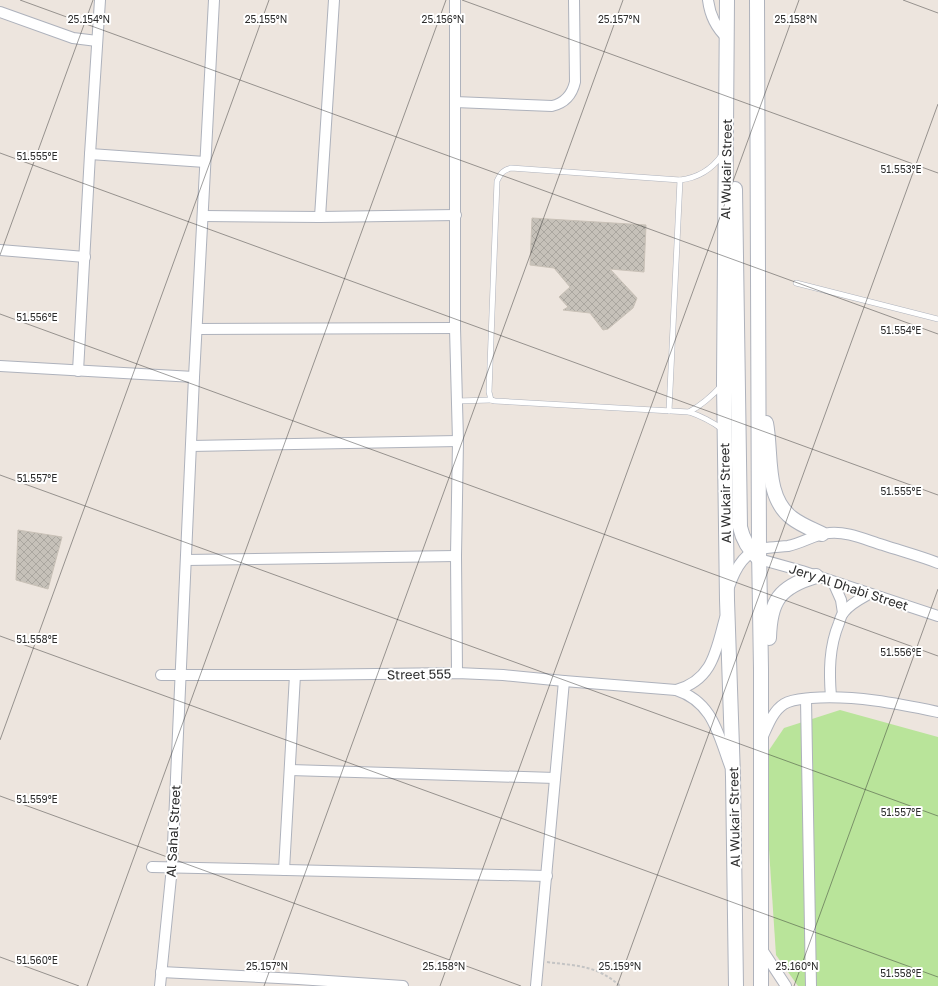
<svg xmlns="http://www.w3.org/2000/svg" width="938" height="986" font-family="'Golos Text',sans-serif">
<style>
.green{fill:#b9e49a}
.building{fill:url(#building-cross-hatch);stroke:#c9c1b7}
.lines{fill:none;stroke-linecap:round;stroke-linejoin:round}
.lane-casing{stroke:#aeb2bc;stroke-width:6}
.street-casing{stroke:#aeb2bc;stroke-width:12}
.secondary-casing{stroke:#aeb2bc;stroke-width:16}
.path{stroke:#c4c4c4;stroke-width:2;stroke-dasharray:3 2;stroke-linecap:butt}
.lane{stroke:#fff;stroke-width:5}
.street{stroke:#fff;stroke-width:10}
.secondary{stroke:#fff;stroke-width:14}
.ticks{fill:none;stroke:#2c2c2c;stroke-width:1;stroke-opacity:0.45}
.labels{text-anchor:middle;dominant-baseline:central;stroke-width:4;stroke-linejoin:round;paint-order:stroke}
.street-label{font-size:13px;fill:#2c2c2c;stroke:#fff}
.ticks-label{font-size:10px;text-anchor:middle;fill:#2c2c2c;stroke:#fff;stroke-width:4;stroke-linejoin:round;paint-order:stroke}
</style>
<defs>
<pattern id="building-cross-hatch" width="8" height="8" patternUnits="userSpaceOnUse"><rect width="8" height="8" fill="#c6c1b9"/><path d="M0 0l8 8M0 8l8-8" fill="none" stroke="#aaa69f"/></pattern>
</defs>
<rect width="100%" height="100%" fill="#ede5de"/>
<path class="green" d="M 840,710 L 938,737 L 938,986 L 798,986 L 776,955 L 763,759 L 784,728 Z"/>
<g class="building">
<path d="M 532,218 L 646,225 L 644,272 L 610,269 L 637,298 L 633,308 L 608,329 L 603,330 L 590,313 L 563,310 L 568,307 L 559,297 L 570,287 L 554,268 L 530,265 Z"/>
<path d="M 18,530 L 62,537 L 48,589 L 16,580 Z"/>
</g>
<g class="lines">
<g class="lane-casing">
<g id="lane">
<path d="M 796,283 L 938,319"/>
<path d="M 457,401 L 491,400"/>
<path d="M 669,411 L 680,180"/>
<path d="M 689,412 C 702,405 712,396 722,385"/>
<path d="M 722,429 C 711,421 701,416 689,412 L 495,401 L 491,400 L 489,392 L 497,181 C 501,173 503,170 511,168 L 680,180 C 697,178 712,169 722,155"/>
</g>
</g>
<g class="street-casing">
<g id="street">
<path d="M 455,0 L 455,328 L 458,441 L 456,556 L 457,673"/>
<path d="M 708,0 C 710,16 716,28 727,38"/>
<path d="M 0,12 L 73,38 L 97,41"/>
<path d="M 455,102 L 552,106 C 565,103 572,95 575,82 L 574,0"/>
<path d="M 90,154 L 205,162"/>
<path d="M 203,216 L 320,217 L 456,215"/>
<path d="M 320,217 L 334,0"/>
<path d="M 0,250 L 85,257"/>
<path d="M 197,329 L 455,328"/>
<path d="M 0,366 L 194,377"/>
<path d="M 78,371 L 90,154 L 100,0"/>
<path d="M 191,446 L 458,441"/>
<path d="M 759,559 L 802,571 L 938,616"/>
<path d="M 186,560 L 456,556"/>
<path d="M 833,582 L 841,600 L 843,613"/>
<path d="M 729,587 C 734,572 743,552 761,549 C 770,547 779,547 788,546 C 803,543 815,534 829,533 C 847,531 866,540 883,545 C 901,551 920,556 938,563"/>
<path d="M 161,675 L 295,675 L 457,673 L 503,675 L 564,681 L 676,690 C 713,702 718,734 730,766"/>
<path d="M 676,690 C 713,680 716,650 725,618"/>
<path d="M 831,697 C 829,672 829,647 839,623 C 840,620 841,615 844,612 C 850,604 860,599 869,594"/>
<path d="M 806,699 L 811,986"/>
<path d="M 763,736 C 768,725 773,711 784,704 C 792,699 802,699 811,698 C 854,695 896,703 938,712"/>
<path d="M 290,770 L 555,778"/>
<path d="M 152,867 L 547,876"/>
<path d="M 284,870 L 295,675"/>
<path d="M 761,948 L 786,986"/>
<path d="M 161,972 L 298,979 L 403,986"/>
<path d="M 160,986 L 172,867 L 194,377 L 214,0"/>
<path d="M 536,986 L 564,681"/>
</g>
</g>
<g class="secondary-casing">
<g id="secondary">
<path d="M 727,0 L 724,383 L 727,600 L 733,777 L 736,986"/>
<path d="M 757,0 L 759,549 L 761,669 L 761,986"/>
<path d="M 735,189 L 740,527 C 743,541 749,550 759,559"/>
<path d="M 766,423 C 772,453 764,497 792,518 C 801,525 812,529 822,534"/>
<path d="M 769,638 C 770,601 779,587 816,576"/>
</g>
</g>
<path class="path" d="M 547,962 C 577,966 597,965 620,986"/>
<use href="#lane" class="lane"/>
<use href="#street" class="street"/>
<use href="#secondary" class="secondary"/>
</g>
<path class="ticks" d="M 20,0 L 938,334M 462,0 L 938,173M 903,0 L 938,13M 0,153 L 938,495M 0,255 L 93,0M 0,314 L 938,656M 0,475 L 938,816M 0,636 L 938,977M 0,740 L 269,0M 0,796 L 521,986M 0,957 L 79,986M 87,986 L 446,0M 264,986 L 623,0M 440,986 L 799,0M 617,986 L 938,104M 794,986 L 938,589"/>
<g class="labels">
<g class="street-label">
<text transform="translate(726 169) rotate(-89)">Al Wukair Street</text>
<text transform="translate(725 493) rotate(-91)">Al Wukair Street</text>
<text transform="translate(849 587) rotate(18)">Jery Al Dhabi Street</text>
<text transform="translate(419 674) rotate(-1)">Street 555</text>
<text transform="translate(734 817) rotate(-91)">Al Wukair Street</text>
<text transform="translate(173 831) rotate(-87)">Al Sahal Street</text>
</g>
</g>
<g class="ticks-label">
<text x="89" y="23">25.154°N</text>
<text x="266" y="23">25.155°N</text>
<text x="443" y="23">25.156°N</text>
<text x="619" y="23">25.157°N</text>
<text x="796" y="23">25.158°N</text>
<text x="37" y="160">51.555°E</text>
<text x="901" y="173">51.553°E</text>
<text x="37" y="321">51.556°E</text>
<text x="901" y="334">51.554°E</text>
<text x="37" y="482">51.557°E</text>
<text x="901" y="495">51.555°E</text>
<text x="37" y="643">51.558°E</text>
<text x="901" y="656">51.556°E</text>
<text x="37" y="803">51.559°E</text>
<text x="901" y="816">51.557°E</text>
<text x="37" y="964">51.560°E</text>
<text x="267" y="970">25.157°N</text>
<text x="444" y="970">25.158°N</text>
<text x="620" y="970">25.159°N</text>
<text x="797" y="970">25.160°N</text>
<text x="901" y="977">51.558°E</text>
</g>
</svg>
